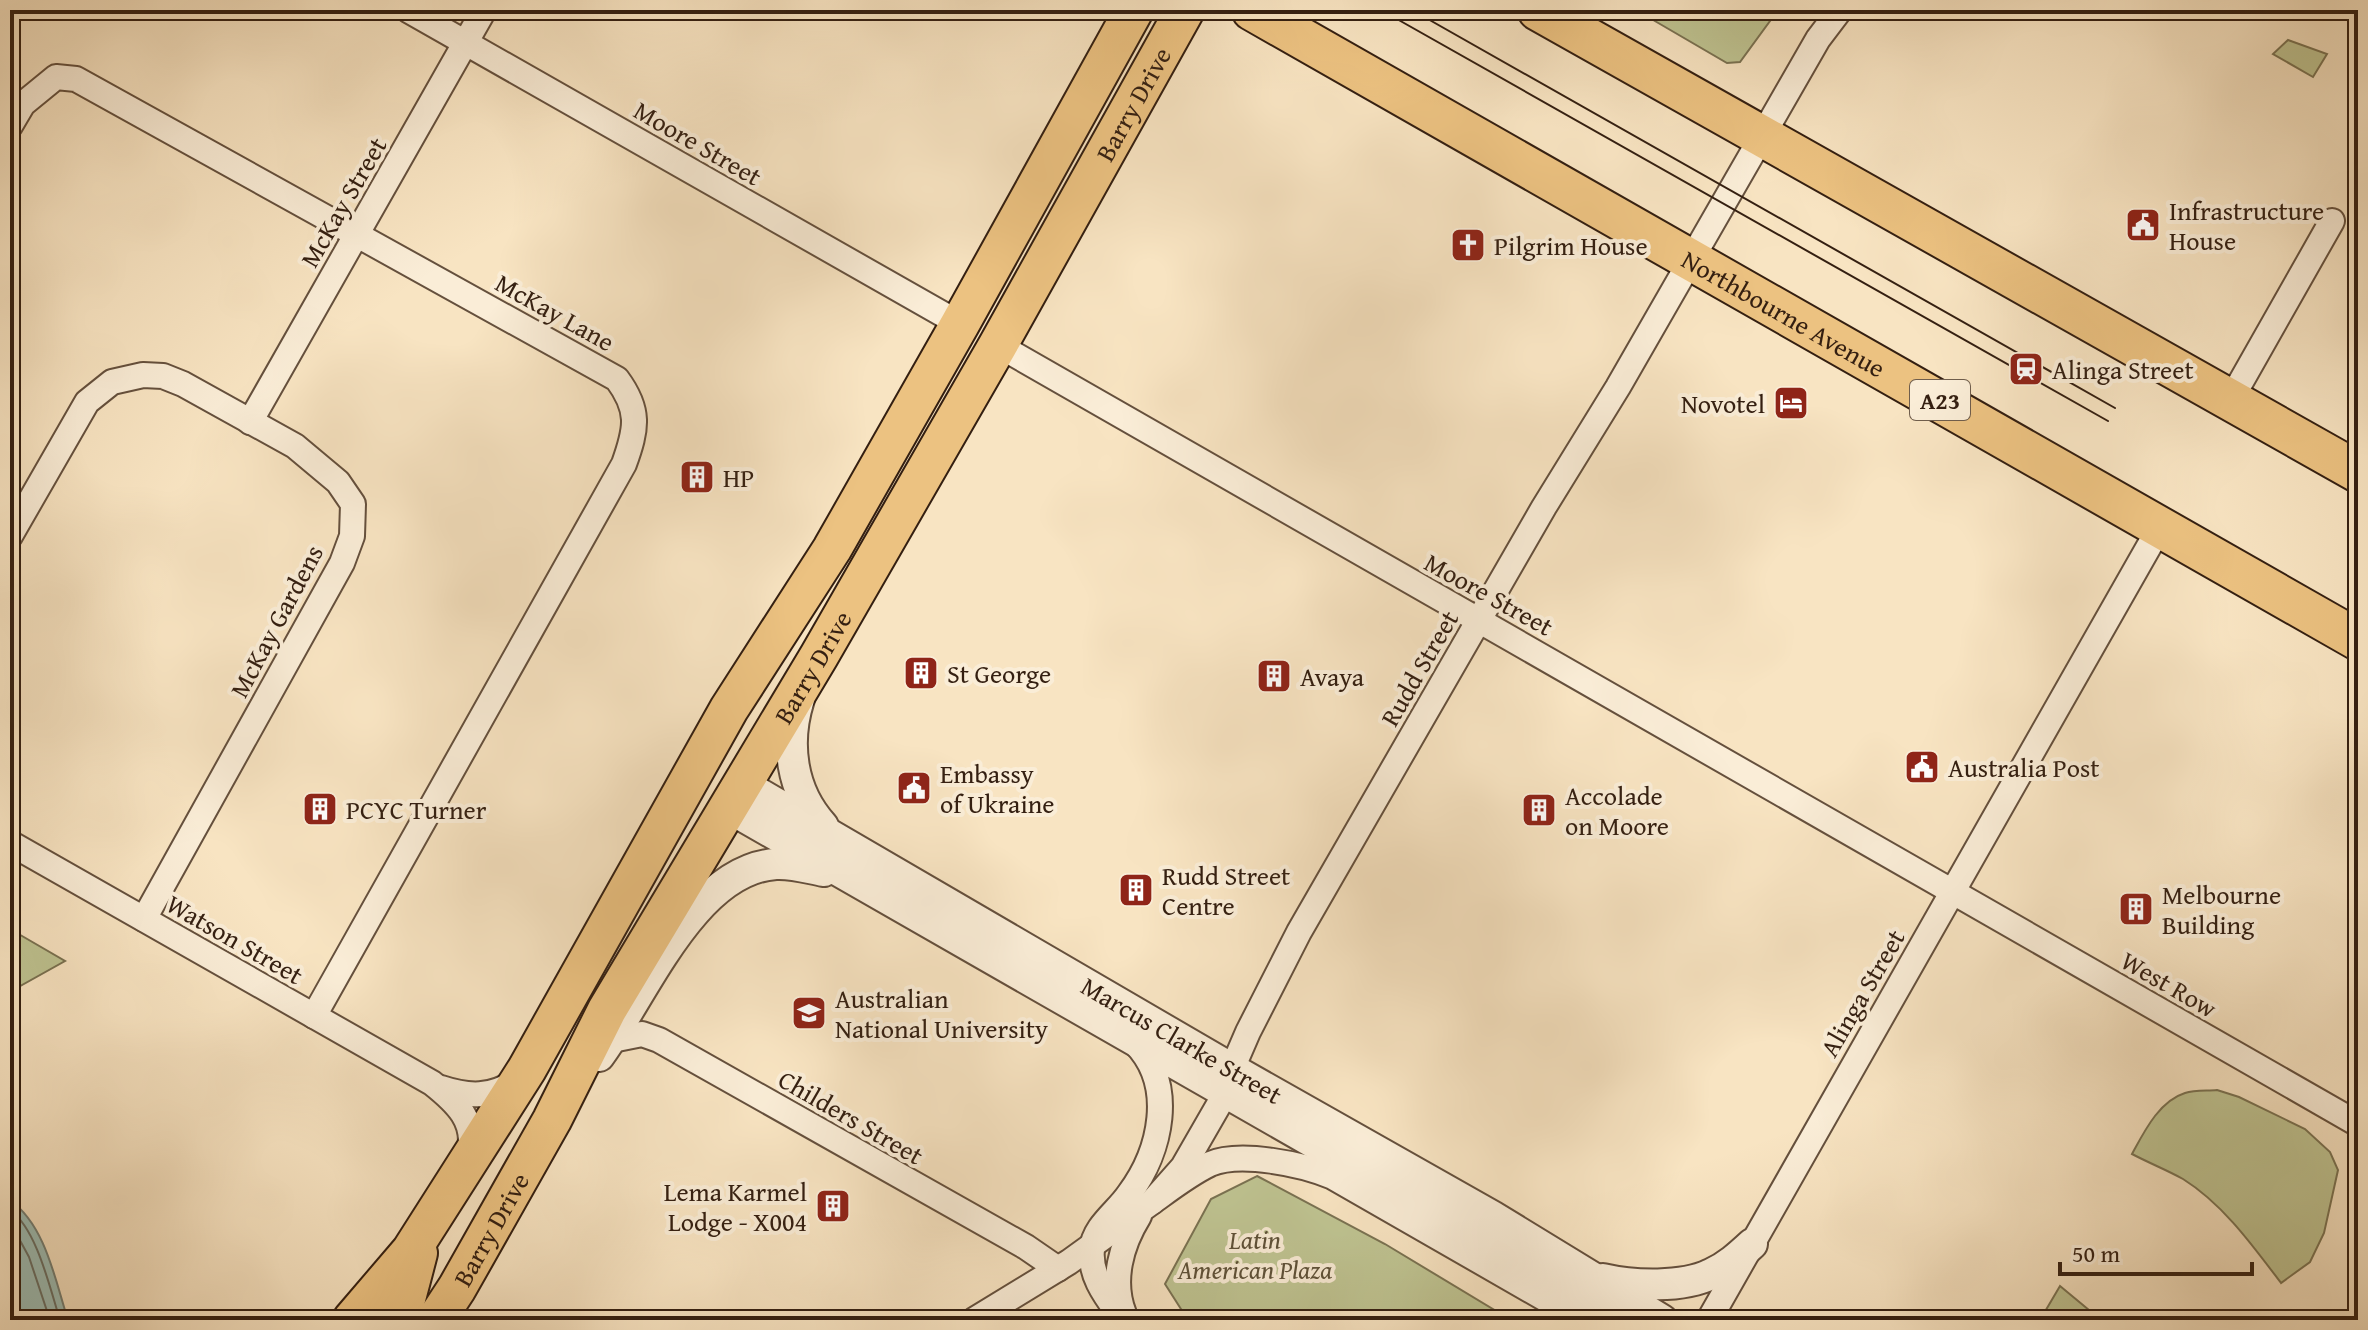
<svg xmlns="http://www.w3.org/2000/svg" width="2368" height="1330" font-family="'Gentium Book Plus',serif">
<style>
.green{fill:#bfc492;stroke:#7a7252;stroke-width:2}
.water{fill:#9dbeb6;stroke:#737e74;stroke-width:2}
.lines{fill:none;stroke-linecap:round;stroke-linejoin:round}
.shore{stroke:#686e64;stroke-width:2}
.minor-casing{stroke:#65503d;stroke-width:28}
.tertiary-casing{stroke:#65503d;stroke-width:34}
.primary-casing{stroke:#341f11;stroke-width:42}
.trunk-casing{stroke:#341f11;stroke-width:44}
.minor{stroke:#faedd7;stroke-width:24}
.tertiary{stroke:#faedd7;stroke-width:30}
.primary{stroke:#ecc281;stroke-width:38}
.trunk{stroke:#ecc281;stroke-width:40}
.tram{stroke:#341f11;stroke-width:2}
.labels{text-anchor:middle;dominant-baseline:central;stroke-width:8;stroke-linejoin:round;paint-order:stroke}
.shield{fill:#faedd7;stroke:#6f5d4c;stroke-width:2}
.shield-label{font-size:24px;font-weight:bold;fill:#341f11}
.street-label{font-size:26px;fill:#341f11;stroke:#faedd7}
.poi-label{font-size:26px;fill:#341f11;stroke:#faedd7;text-anchor:start}
.park-label{font-size:26px;font-style:italic;fill:#5e5138;stroke:#faedd7}
</style>
<rect width="100%" height="100%" fill="#f8e4c2"/>
<filter id="stains"><feTurbulence type="fractalNoise" baseFrequency=".0025" numOctaves="4"/><feColorMatrix values="0 0 0 0 .2 0 0 0 0 .09 0 0 0 0 .02 0 0 0 .5 -.17"/></filter>
<radialGradient id="worn" r=".72"><stop offset=".6" stop-color="#630" stop-opacity="0"/><stop offset="1" stop-color="#630" stop-opacity=".3"/></radialGradient>
<g class="green">
<path d="M 1652,10 L 1778,10 L 1740,62 L 1727,63 L 1648,17 Z"/>
<path d="M 2288,40 L 2327,54 L 2313,77 L 2273,54 Z"/>
<path d="M 10,929 L 65,961 L 15,989 L 10,995 Z"/>
<path d="M 2217,1090 L 2239,1097 L 2305,1129 L 2330,1152 L 2338,1170 L 2324,1233 L 2310,1262 L 2281,1283 C 2253,1246 2223,1204 2183,1179 C 2167,1170 2149,1163 2132,1154 C 2144,1132 2159,1101 2185,1093 C 2195,1090 2207,1091 2217,1090 Z"/>
<path d="M 1257,1176 L 1385,1244 L 1511,1320 L 1188,1320 L 1165,1284 L 1211,1199 Z"/>
<path d="M 2060,1286 L 2101,1320 L 2040,1320 Z"/>
</g>
<path class="water" d="M 10,1200 C 46,1226 55,1280 68,1320 L 10,1320 Z"/>
<g class="lines">
<g class="shore">
<path d="M 10,1210 C 37,1229 50,1289 60,1320"/>
<path d="M 10,1222 L 29,1257 L 50,1320"/>
</g>
<g class="minor-casing">
<g id="minor">
<path d="M 408,10 L 960,324"/>
<path d="M 10,126 L 23,104 L 56,77 L 76,79 L 617,379 C 640,410 637,428 624,464 L 314,1016"/>
<path d="M 998,345 L 2358,1124"/>
<path d="M 2230,401 L 2332,221"/>
<path d="M 250,422 L 484,10"/>
<path d="M 10,536 L 87,402 L 112,382 L 143,375 L 163,376 L 183,384 L 295,446 L 338,482 L 353,504 L 352,536 L 342,563 L 144,919"/>
<path d="M 10,843 L 432,1083 C 456,1102 478,1122 469,1155"/>
<path d="M 612,1040 L 642,1034 L 659,1040 L 1026,1247 L 1058,1269"/>
<path d="M 1232,1069 L 1248,1032 L 1299,932 L 1544,507 L 1618,387 L 1818,39 L 1840,10"/>
<path d="M 441,1088 C 468,1097 492,1098 516,1081"/>
<path d="M 1152,1202 C 1170,1189 1189,1174 1210,1164 C 1240,1151 1303,1164 1333,1177 L 1582,1320"/>
<path d="M 1124,1314 C 1111,1281 1121,1245 1139,1216"/>
<path d="M 974,1320 L 1069,1262 L 1152,1202 L 1183,1167 L 1225,1094"/>
<path d="M 1123,1320 C 1108,1299 1089,1277 1092,1249 C 1094,1226 1117,1212 1129,1194 C 1161,1151 1176,1085 1135,1043"/>
<path d="M 1709,1320 L 2160,527"/>
</g>
</g>
<g class="tertiary-casing">
<g id="tertiary">
<path d="M 799,699 C 785,743 791,791 823,826"/>
<path id="s1" d="M 743,784 L 1232,1069 L 1492,1216 L 1662,1320"/>
<path d="M 727,807 L 1618,1317"/>
<path d="M 599,1056 C 643,997 693,869 776,864 C 792,863 808,868 824,871"/>
<path d="M 1603,1279 C 1633,1286 1683,1288 1711,1274 C 1727,1267 1739,1256 1752,1244"/>
</g>
</g>
<g class="primary-casing">
<g id="primary">
<path d="M 352,1320 L 411,1251 L 527,1069 L 729,709 L 832,549 L 960,324 L 1134,10"/>
<path d="M 404,1320 L 406,1299 L 418,1253"/>
<path id="s2" d="M 436,1320 L 457,1288 L 552,1120 L 607,1010 L 819,656 L 998,345 L 1185,10"/>
</g>
</g>
<g class="trunk-casing">
<g id="trunk">
<path id="s3" d="M 1252,10 L 2358,640"/>
<path d="M 1538,10 L 2358,472"/>
</g>
</g>
<use href="#minor" class="minor"/>
<use href="#tertiary" class="tertiary"/>
<use href="#primary" class="primary"/>
<use href="#trunk" class="trunk"/>
<g class="tram">
<path d="M 1381,10 L 2108,421"/>
<path d="M 1412,10 L 2115,408"/>
</g>
</g>
<defs>
<g id="civic-square" transform="scale(1.8)"><rect x="-9" y="-9" width="18" height="18" rx="4" fill="#8f2418" stroke="#faedd7"/><path d="M-.6-6.5H3V-4.5H.6V-3L4-1V1h2V6H-6V1h2V-1L-.6-3ZM-1.2 2.5V6h2.4V2.5Z" fill="#fff"/></g>
<g id="church-square" transform="scale(1.8)"><rect x="-9" y="-9" width="18" height="18" rx="4" fill="#8f2418" stroke="#faedd7"/><path d="M-1.2-6h2.4v3.5h3.3v2.4h-3.3V6h-2.4V-.1h-3.3v-2.4h3.3Z" fill="#fff"/></g>
<g id="station-square" transform="scale(1.8)"><rect x="-9" y="-9" width="18" height="18" rx="4" fill="#8f2418" stroke="#faedd7"/><path d="M-3-6H3Q5-6 5-4V2Q5 4 3 4L4.5 6H3L1.5 4h-3L-3 6H-4.5L-3 4Q-5 4-5 2V-4Q-5-6-3-6ZM-3.5-4v3h7v-3ZM-3.5 1v1.5H-2V1ZM2 1v1.5H3.5V1Z" fill="#fff"/></g>
<g id="hotel-square" transform="scale(1.8)"><rect x="-9" y="-9" width="18" height="18" rx="4" fill="#8f2418" stroke="#faedd7"/><path d="M-6-4.5h1.5V1H6V5H4.5V3h-9V5H-6ZM-4 0a1.8 1.8 0 1 1 3.6 0ZM.5 0V-2.5h3Q6-2.5 6 0Z" fill="#fff"/></g>
<g id="building-square" transform="scale(1.8)"><rect x="-9" y="-9" width="18" height="18" rx="4" fill="#8f2418" stroke="#faedd7"/><path d="M-4-6H4V6H1V3H-1V6H-4ZM-2.5-4.3h1.7v1.8h-1.7ZM.8-4.3h1.7v1.8H.8ZM-2.5-1h1.7V.8h-1.7ZM.8-1h1.7V.8H.8Z" fill="#fff"/></g>
<g id="university-square" transform="scale(1.8)"><rect x="-9" y="-9" width="18" height="18" rx="4" fill="#8f2418" stroke="#faedd7"/><path d="M0-5L7-2L0 1L-7-2ZM-4 1L0 2.5L4 1V4Q0 6-4 4Z" fill="#fff"/></g>
</defs>
<g fill-rule="evenodd">
<use href="#civic-square" x="2143" y="225"/>
<use href="#church-square" x="1468" y="245"/>
<use href="#station-square" x="2026" y="369"/>
<use href="#hotel-square" x="1791" y="403"/>
<use href="#building-square" x="697" y="477"/>
<use href="#building-square" x="921" y="673"/>
<use href="#building-square" x="1274" y="676"/>
<use href="#civic-square" x="1922" y="767"/>
<use href="#civic-square" x="914" y="788"/>
<use href="#building-square" x="320" y="809"/>
<use href="#building-square" x="1539" y="810"/>
<use href="#building-square" x="1136" y="890"/>
<use href="#building-square" x="2136" y="909"/>
<use href="#university-square" x="809" y="1013"/>
<use href="#building-square" x="833" y="1206"/>
</g>
<g class="labels">
<rect class="shield" x="1910" y="380" width="60" height="40" rx="6"/>
<g class="shield-label">
<text x="1940" y="400">A23</text>
</g>
<g class="street-label">
<text stroke="none"><textPath href="#s2" startOffset="1402">Barry Drive</textPath></text>
<text transform="translate(698 143) rotate(30)">Moore Street</text>
<text transform="translate(343 202) rotate(-60)">McKay Street</text>
<text transform="translate(555 312) rotate(29)">McKay Lane</text>
<text stroke="none"><textPath href="#s3" startOffset="612">Northbourne Avenue</textPath></text>
<text transform="translate(1489 594) rotate(29)">Moore Street</text>
<text transform="translate(276 621) rotate(-62)">McKay Gardens</text>
<text stroke="none"><textPath href="#s2" startOffset="754">Barry Drive</textPath></text>
<text transform="translate(1419 668) rotate(-60)">Rudd Street</text>
<text transform="translate(235 939) rotate(30)">Watson Street</text>
<text transform="translate(2169 984) rotate(30)">West Row</text>
<text transform="translate(1862 993) rotate(-60)">Alinga Street</text>
<text stroke="none"><textPath href="#s1" startOffset="508">Marcus Clarke Street</textPath></text>
<text transform="translate(851 1117) rotate(30)">Childers Street</text>
<text stroke="none"><textPath href="#s2" startOffset="106">Barry Drive</textPath></text>
</g>
<g class="poi-label">
<text x="2169" y="210">Infrastructure<tspan x="2169" dy="30">House</tspan></text>
<text x="1494" y="245">Pilgrim House</text>
<text x="2052" y="369">Alinga Street</text>
<text x="1765" y="403" text-anchor="end">Novotel</text>
<text x="723" y="477">HP</text>
<text x="947" y="673">St George</text>
<text x="1300" y="676">Avaya</text>
<text x="1948" y="767">Australia Post</text>
<text x="940" y="773">Embassy<tspan x="940" dy="30">of Ukraine</tspan></text>
<text x="1565" y="795">Accolade<tspan x="1565" dy="30">on Moore</tspan></text>
<text x="346" y="809">PCYC Turner</text>
<text x="1162" y="875">Rudd Street<tspan x="1162" dy="30">Centre</tspan></text>
<text x="2162" y="894">Melbourne<tspan x="2162" dy="30">Building</tspan></text>
<text x="835" y="998">Australian<tspan x="835" dy="30">National University</tspan></text>
<text x="807" y="1191" text-anchor="end">Lema Karmel<tspan x="807" dy="30">Lodge - X004</tspan></text>
</g>
<g class="park-label">
<text x="1255" y="1239">Latin<tspan x="1255" dy="30">American Plaza</tspan></text>
</g>
</g>
<rect width="2368" height="1330" fill="none" stroke="#f8e4c2" stroke-width="40"/>
<rect x="12" y="12" width="2344" height="1306" fill="none" stroke="#341f11" stroke-width="4"/>
<rect x="20" y="20" width="2328" height="1290" fill="none" stroke="#341f11" stroke-width="2"/>
<path d="M2060 1262v12h192v-12" fill="none" stroke="#341f11" stroke-width="4"/>
<text x="2072" y="1262" font-size="24" fill="#341f11" stroke="#faedd7" stroke-width="6" paint-order="stroke">50 m</text>
<rect width="100%" height="100%" filter="url(#stains)"/>
<rect width="100%" height="100%" fill="url(#worn)"/>
</svg>
